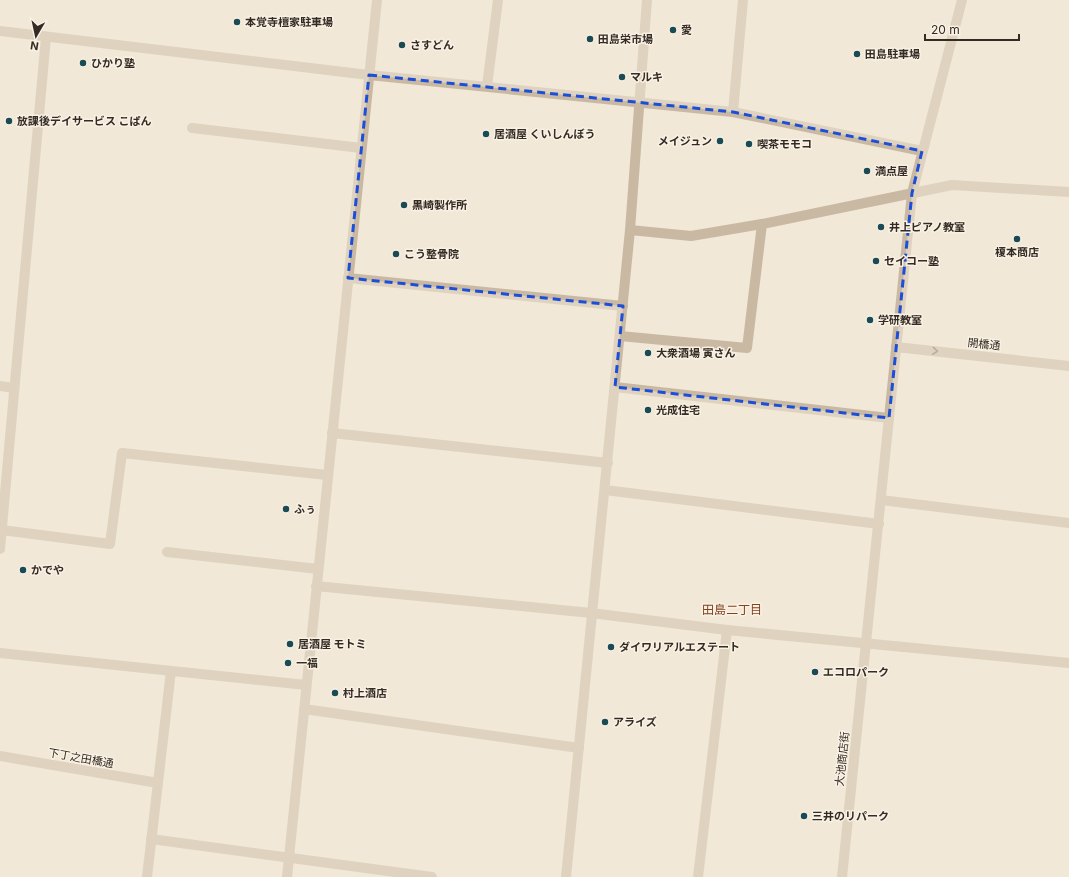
<svg xmlns="http://www.w3.org/2000/svg" width="1069" height="877" font-family="Inter,'Noto Sans JP',sans-serif">
<style>
.lines{fill:none;stroke-linecap:round;stroke-linejoin:round}
.street{stroke:#c9b9a3;stroke-width:10}
.oneway{stroke:#776b5e}
.marked{fill:none;stroke:#1d4ed8;stroke-width:3;stroke-dasharray:8 5;stroke-linejoin:round}
.poi-dot{fill:#1a4b55;stroke:#f9f1e3;stroke-width:1.5}
.labels{text-anchor:middle;dominant-baseline:central;stroke-width:3;stroke-linejoin:round;paint-order:stroke}
.poi-label{font-size:11px;font-weight:bold;fill:#342b25;stroke:#f9f1e3;text-anchor:start}
.street-label{font-size:11px;fill:#342b25;stroke:#f9f1e3}
.neighbourhood-label{font-size:12px;fill:#84411d;stroke:#f9f1e3}
</style>
<rect width="100%" height="100%" fill="#f1e8d7"/>
<g class="lines">
<g class="street">
<path d="M 0,31 L 369,75 L 733,112 L 922,151"/>
<path d="M 487,86 L 498,0"/>
<path d="M 733,112 L 743,0"/>
<path d="M 192,128 L 361,148"/>
<path d="M 630,230 L 691,236 L 762,224 L 952,185 L 1069,192"/>
<path d="M 348,278 L 623,306"/>
<path d="M 620,336 L 747,348 L 762,224"/>
<path d="M 896,347 L 1069,366"/>
<path d="M 0,386 L 14,388"/>
<path d="M 615,387 L 889,418"/>
<path d="M 332,433 L 608,463"/>
<path d="M 605,490 L 879,524"/>
<path d="M 881,500 L 1069,523"/>
<path d="M 2,530 L 110,544 L 122,453 L 327,475"/>
<path d="M 0,549 L 46,37"/>
<path d="M 167,552 L 318,569"/>
<path d="M 316,586 L 591,613 L 727,630 L 1069,663"/>
<path d="M 0,653 L 306,685"/>
<path d="M 304,709 L 579,748"/>
<path d="M 0,756 L 158,783"/>
<path d="M 151,839 L 432,877"/>
<path d="M 147,877 L 171,671"/>
<path d="M 287,877 L 377,0"/>
<path d="M 566,877 L 630,230 L 647,0"/>
<path d="M 698,877 L 727,630"/>
<path d="M 842,877 L 912,193 L 962,0"/>
</g>
</g>
<defs><path id="oneway-chevron" d="M-2-3.5L2.5 0L-2 3.5" fill="none" stroke-width="1.6" stroke-linecap="round" stroke-linejoin="round"/></defs>
<use class="oneway" href="#oneway-chevron" transform="translate(935 351) rotate(6)"/>
<path d="M0 0H1069V877H0ZM 369,75 L 733,112 L 922,151 L 912,193 L 889,418 L 615,387 L 623,306 L 348,278 Z" fill="#f1e8d7" fill-opacity=".55" fill-rule="evenodd"/>
<path class="marked" d="M 369,75 L 733,112 L 922,151 L 912,193 L 889,418 L 615,387 L 623,306 L 348,278 Z"/>
<g class="poi-dot">
<circle cx="237" cy="22" r="4"/>
<circle cx="673" cy="30" r="4"/>
<circle cx="590" cy="39" r="4"/>
<circle cx="402" cy="45" r="4"/>
<circle cx="857" cy="54" r="4"/>
<circle cx="83" cy="63" r="4"/>
<circle cx="622" cy="77" r="4"/>
<circle cx="9" cy="121" r="4"/>
<circle cx="486" cy="134" r="4"/>
<circle cx="720" cy="141" r="4"/>
<circle cx="749" cy="144" r="4"/>
<circle cx="867" cy="171" r="4"/>
<circle cx="404" cy="205" r="4"/>
<circle cx="881" cy="227" r="4"/>
<circle cx="1017" cy="239" r="4"/>
<circle cx="396" cy="254" r="4"/>
<circle cx="876" cy="261" r="4"/>
<circle cx="870" cy="320" r="4"/>
<circle cx="648" cy="353" r="4"/>
<circle cx="648" cy="410" r="4"/>
<circle cx="286" cy="509" r="4"/>
<circle cx="23" cy="570" r="4"/>
<circle cx="290" cy="644" r="4"/>
<circle cx="611" cy="647" r="4"/>
<circle cx="288" cy="663" r="4"/>
<circle cx="815" cy="672" r="4"/>
<circle cx="335" cy="693" r="4"/>
<circle cx="605" cy="722" r="4"/>
<circle cx="804" cy="816" r="4"/>
</g>
<g class="labels">
<g class="poi-label">
<text x="245" y="22">本覚寺檀家駐車場</text>
<text x="681" y="30">愛</text>
<text x="598" y="39">田島栄市場</text>
<text x="410" y="45">さすどん</text>
<text x="865" y="54">田島駐車場</text>
<text x="91" y="63">ひかり塾</text>
<text x="630" y="77">マルキ</text>
<text x="17" y="121">放課後デイサービス こぱん</text>
<text x="494" y="134">居酒屋 くいしんぼう</text>
<text x="712" y="141" text-anchor="end">メイジュン</text>
<text x="757" y="144">喫茶モモコ</text>
<text x="875" y="171">満点屋</text>
<text x="412" y="205">黒崎製作所</text>
<text x="889" y="227">井上ピアノ教室</text>
<text x="1017" y="252" text-anchor="middle">榎本商店</text>
<text x="404" y="254">こう整骨院</text>
<text x="884" y="261">セイコー塾</text>
<text x="878" y="320">学研教室</text>
<text x="656" y="353">大衆酒場 寅さん</text>
<text x="656" y="410">光成住宅</text>
<text x="294" y="509">ふぅ</text>
<text x="31" y="570">かでや</text>
<text x="298" y="644">居酒屋 モトミ</text>
<text x="619" y="647">ダイワリアルエステート</text>
<text x="296" y="663">一福</text>
<text x="823" y="672">エコロパーク</text>
<text x="343" y="693">村上酒店</text>
<text x="613" y="722">アライズ</text>
<text x="812" y="816">三井のリパーク</text>
</g>
<g class="street-label">
<text transform="translate(984 344) rotate(6)">開橋通</text>
<text transform="translate(81 758) rotate(10)">下丁之田橋通</text>
<text transform="translate(842 759) rotate(-84)">大池商店街</text>
</g>
<g class="neighbourhood-label">
<text x="732" y="609">田島二丁目</text>
</g>
</g>
<g transform="translate(36 36) rotate(189)" stroke="#f9f1e3" stroke-width="3" paint-order="stroke">
<path d="M0-3L7 15L0 10L-7 15Z" fill="#342b25"/>
<text y="-6" font-size="11" font-weight="bold" text-anchor="middle" fill="#342b25">N</text>
</g>
<path d="M925 34v6h94v-6" fill="none" stroke="#342b25" stroke-width="2"/>
<text x="931" y="34" font-size="12" fill="#342b25" stroke="#f9f1e3" stroke-width="3" paint-order="stroke">20 m</text>
</svg>
